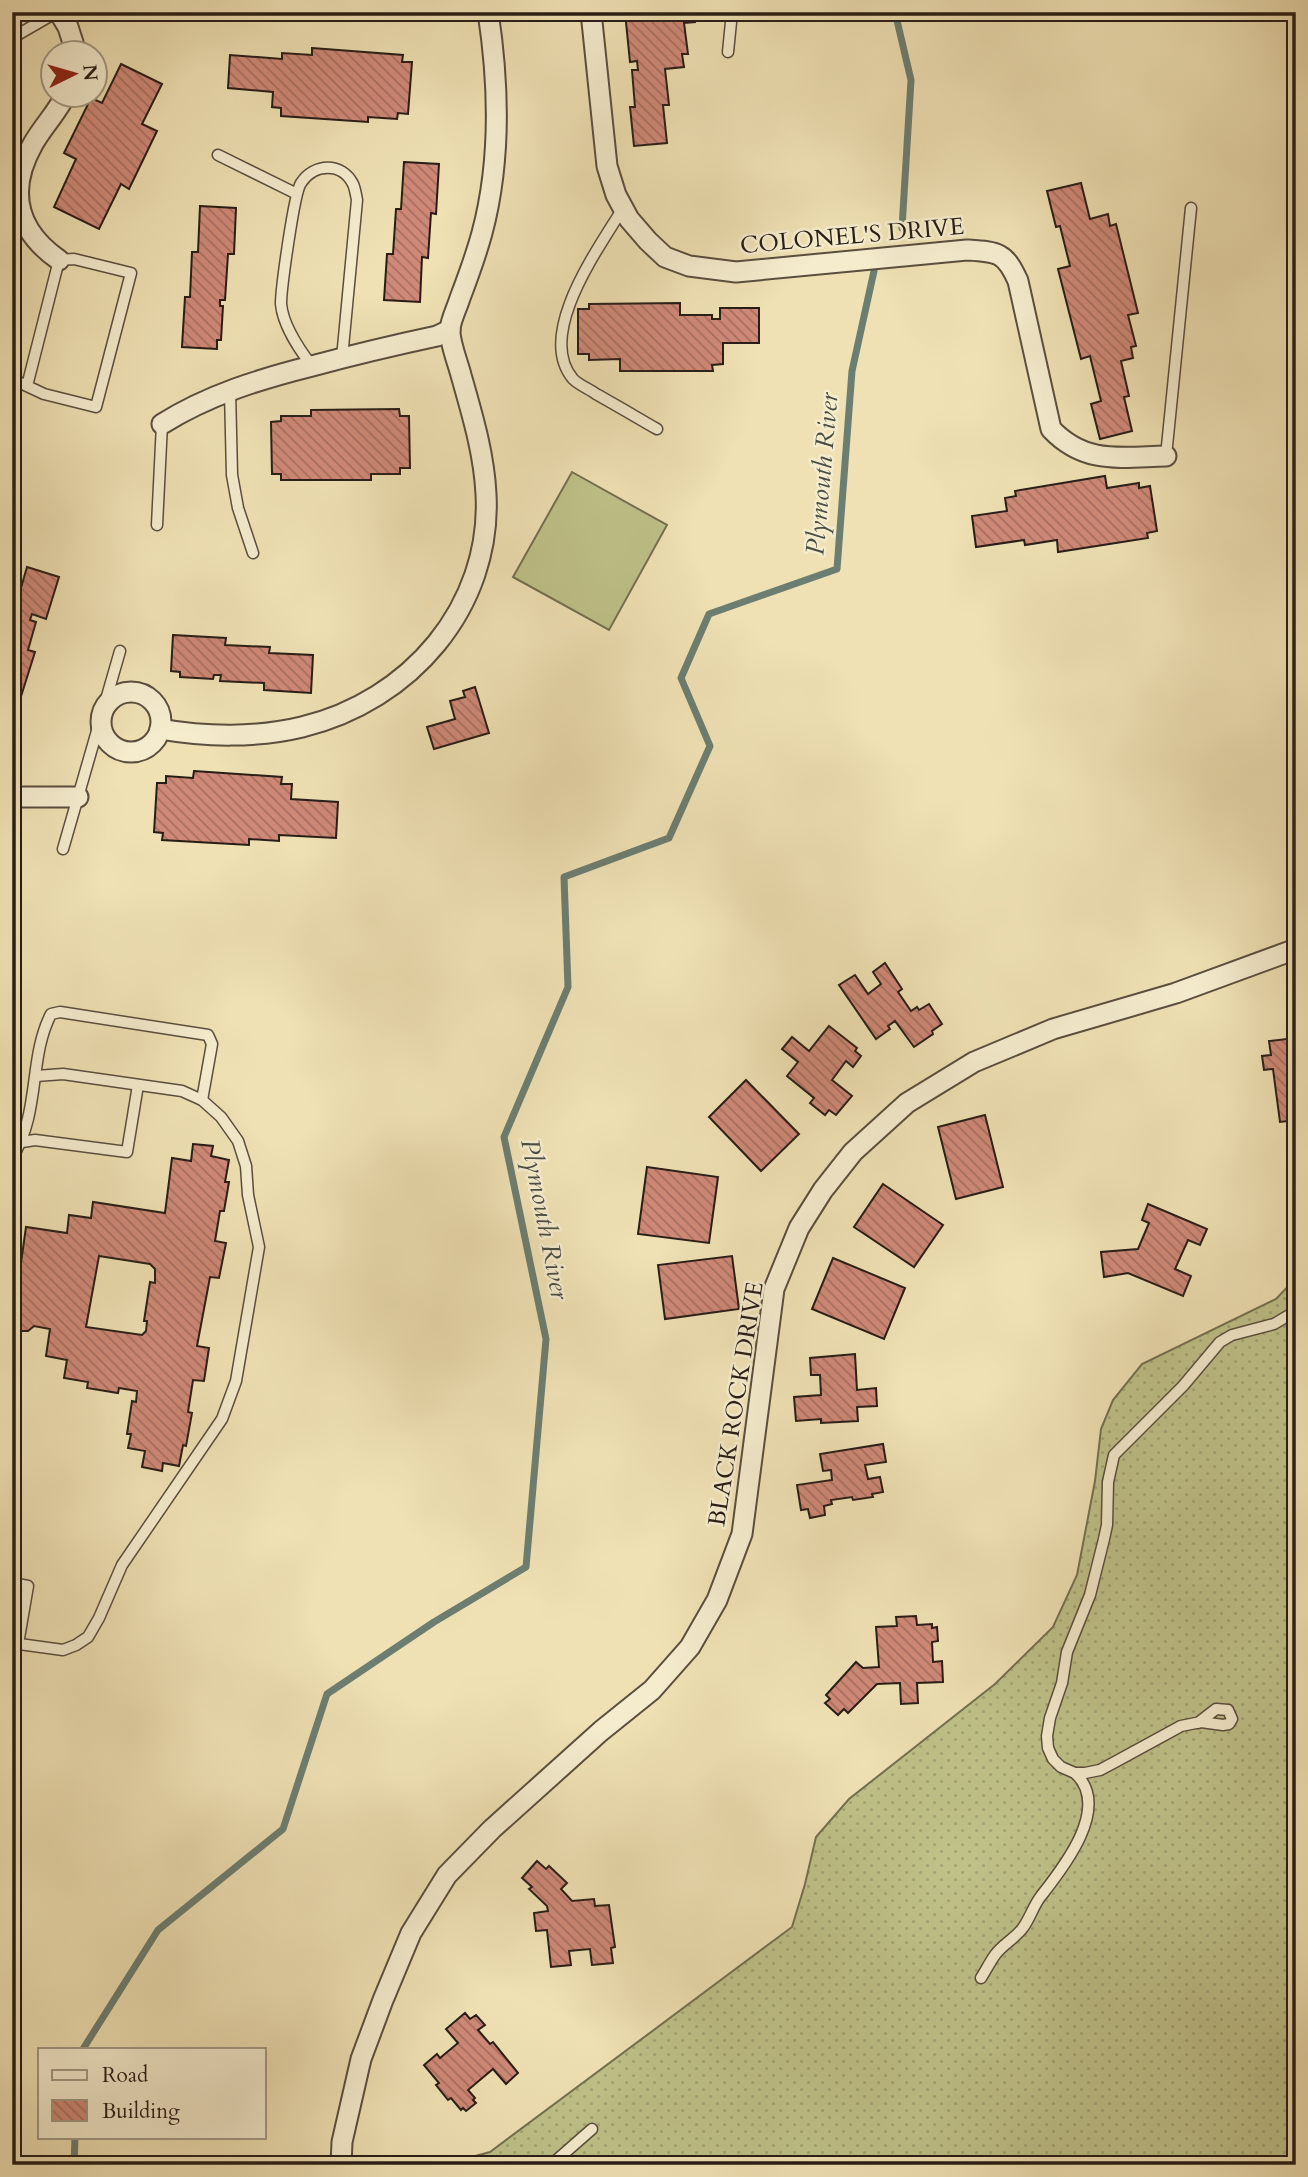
<svg xmlns="http://www.w3.org/2000/svg" width="1308" height="2177" font-family="Cardo,serif">
<style>
.grass{fill:url(#grass-dots);stroke:#746f50;stroke-width:2}
.garden{fill:#bfc189;stroke:#746f50;stroke-width:2}
.lines{fill:none;stroke-linecap:round;stroke-linejoin:round}
.stream{stroke:#6c7e71;stroke-width:7}
.building{fill:url(#building-back-hatch);stroke:#281d16;stroke-width:2;fill-rule:evenodd}
.lane-casing{stroke:#5a4e3e;stroke-width:13}
.street-casing{stroke:#5a4e3e;stroke-width:23}
.lane{stroke:#f5ecce;stroke-width:10}
.street{stroke:#f5ecce;stroke-width:19}
.labels{text-anchor:middle;dominant-baseline:central;stroke-width:5;stroke-linejoin:round;paint-order:stroke}
.street-label{font-size:24px;fill:#281d16;stroke:#f5ecce}
.water-label{font-size:26px;font-style:italic;fill:#4a4d44;stroke:#f5ecce}
</style>
<defs>
<pattern id="grass-dots" width="8" height="8" patternUnits="userSpaceOnUse" patternTransform="scale(1.75)"><rect width="8" height="8" fill="#bfc189"/><path d="M2 2h.1M6 6h.1" fill="none" stroke="#a4a576" stroke-width="1.8" stroke-linecap="round"/></pattern>
<pattern id="building-back-hatch" width="6" height="6" patternUnits="userSpaceOnUse" patternTransform="scale(1.75)"><rect width="6" height="6" fill="#cf8978"/><path d="M-1 5l2 2M0 0l6 6M5-1l2 2" fill="none" stroke="#a86f61"/></pattern>
</defs>
<rect width="100%" height="100%" fill="#efe1b4"/>
<filter id="stains"><feTurbulence type="fractalNoise" baseFrequency=".00286" numOctaves="4"/><feColorMatrix values="0 0 0 0 .2 0 0 0 0 .09 0 0 0 0 .02 0 0 0 .5 -.17"/></filter>
<radialGradient id="worn" r=".72"><stop offset=".6" stop-color="#630" stop-opacity="0"/><stop offset="1" stop-color="#630" stop-opacity=".3"/></radialGradient>
<path class="grass" d="M 1296,1278 L 1296,2157 L 1287,2165 L 442,2165 L 490,2152 L 792,1927 L 805,1884 L 816,1837 L 849,1799 L 995,1684 L 1053,1627 L 1077,1575 L 1095,1481 L 1101,1429 L 1113,1400 L 1142,1364 L 1276,1299 Z"/>
<path class="garden" d="M 572,472 L 667,525 L 609,630 L 513,577 Z"/>
<g class="lines">
<g class="stream">
<path d="M 895,12 L 911,80 L 902,228"/>
<path d="M 83,2049 L 158,1930 L 283,1829 L 327,1694 L 434,1622 L 526,1567 L 546,1339 L 504,1137 L 568,987 L 564,877 L 669,838 L 710,746 L 681,678 L 709,614 L 837,569 L 852,371 L 874,271"/>
<path d="M 74,2165 L 75,2137"/>
</g>
</g>
<g class="building">
<path d="M 625,12 L 694,12 L 695,22 L 684,23 L 688,54 L 682,54 L 684,67 L 665,69 L 669,105 L 663,105 L 667,143 L 634,146 L 630,107 L 635,107 L 632,70 L 638,70 L 637,61 L 630,62 Z"/>
<path d="M 312,48 L 403,55 L 402,62 L 412,62 L 408,114 L 398,113 L 397,119 L 368,117 L 368,122 L 281,116 L 281,108 L 272,107 L 273,92 L 228,88 L 230,55 L 282,59 L 282,53 L 312,55 Z"/>
<path d="M 121,64 L 162,84 L 142,124 L 157,131 L 129,189 L 121,184 L 99,229 L 54,207 L 76,159 L 64,153 L 91,98 L 102,103 Z"/>
<path d="M 404,162 L 439,164 L 436,214 L 431,213 L 428,258 L 422,257 L 420,302 L 384,300 L 387,254 L 393,254 L 396,209 L 401,209 Z"/>
<path d="M 1081,183 L 1090,219 L 1108,214 L 1110,226 L 1116,224 L 1138,313 L 1128,315 L 1136,346 L 1131,347 L 1133,358 L 1121,361 L 1129,396 L 1124,397 L 1132,431 L 1100,439 L 1091,404 L 1101,401 L 1090,356 L 1081,359 L 1058,269 L 1070,266 L 1060,226 L 1056,227 L 1047,191 Z"/>
<path d="M 200,206 L 236,208 L 234,254 L 228,254 L 225,300 L 220,300 L 220,306 L 223,306 L 221,340 L 217,340 L 217,349 L 182,347 L 185,297 L 190,297 L 192,252 L 198,252 Z"/>
<path d="M 680,303 L 680,315 L 712,315 L 712,319 L 720,319 L 720,308 L 759,308 L 759,343 L 723,343 L 723,364 L 712,365 L 713,371 L 620,371 L 620,359 L 589,360 L 589,354 L 578,354 L 578,309 L 589,309 L 589,304 Z"/>
<path d="M 399,409 L 400,416 L 409,416 L 410,468 L 400,468 L 400,474 L 371,474 L 371,480 L 281,480 L 281,474 L 272,474 L 271,422 L 281,421 L 281,416 L 311,416 L 311,410 Z"/>
<path d="M 1105,476 L 1107,488 L 1139,483 L 1139,488 L 1150,486 L 1157,531 L 1147,533 L 1148,538 L 1058,552 L 1057,540 L 1025,545 L 1024,540 L 976,547 L 972,516 L 1007,511 L 1005,498 L 1016,496 L 1015,491 Z"/>
<path d="M 27,567 L 59,577 L 46,619 L 32,614 L 30,620 L 36,622 L 28,650 L 35,652 L 12,725 L 12,604 L 16,605 Z"/>
<path d="M 173,635 L 226,638 L 225,645 L 270,647 L 269,653 L 313,655 L 311,693 L 264,690 L 264,683 L 220,681 L 221,675 L 214,675 L 213,679 L 180,677 L 180,672 L 171,671 Z"/>
<path d="M 475,687 L 489,733 L 434,749 L 427,727 L 455,719 L 450,701 L 465,697 L 463,691 Z"/>
<path d="M 194,771 L 282,777 L 281,784 L 292,784 L 291,799 L 338,802 L 336,838 L 279,835 L 279,841 L 249,839 L 249,845 L 162,840 L 163,833 L 154,832 L 157,783 L 166,783 L 166,776 L 193,778 Z"/>
<path d="M 885,963 L 902,989 L 898,992 L 911,1011 L 917,1007 L 919,1010 L 929,1004 L 942,1024 L 932,1031 L 933,1034 L 914,1047 L 895,1021 L 888,1026 L 890,1029 L 876,1039 L 839,985 L 855,975 L 868,994 L 881,984 L 873,972 Z"/>
<path d="M 829,1026 L 857,1048 L 855,1051 L 861,1056 L 853,1067 L 846,1061 L 832,1080 L 852,1096 L 836,1115 L 829,1110 L 825,1115 L 810,1103 L 814,1098 L 787,1076 L 798,1062 L 782,1049 L 792,1037 L 809,1051 Z"/>
<path d="M 1295,1038 L 1296,1120 L 1280,1122 L 1273,1069 L 1264,1070 L 1262,1056 L 1271,1055 L 1269,1041 Z"/>
<path d="M 746,1080 L 799,1134 L 761,1171 L 709,1117 Z"/>
<path d="M 985,1115 L 1003,1187 L 956,1199 L 938,1127 Z"/>
<path d="M 193,1144 L 213,1146 L 211,1156 L 229,1160 L 225,1182 L 229,1182 L 224,1211 L 220,1211 L 215,1241 L 226,1243 L 219,1278 L 210,1277 L 197,1346 L 209,1348 L 204,1381 L 193,1380 L 188,1412 L 192,1413 L 186,1446 L 183,1445 L 179,1466 L 163,1463 L 162,1471 L 142,1467 L 145,1451 L 128,1448 L 131,1434 L 127,1434 L 132,1401 L 136,1402 L 137,1391 L 119,1388 L 118,1393 L 87,1388 L 88,1382 L 64,1378 L 67,1360 L 46,1356 L 50,1329 L 34,1326 L 28,1331 L 17,1331 L 12,1325 L 12,1313 L 15,1310 L 18,1285 L 12,1284 L 12,1261 L 21,1263 L 26,1227 L 67,1233 L 69,1215 L 91,1218 L 93,1202 L 165,1213 L 172,1158 L 191,1161 ZM 99,1256 L 150,1264 L 155,1269 L 155,1283 L 150,1282 L 144,1321 L 147,1321 L 146,1331 L 142,1335 L 86,1327 Z"/>
<path d="M 647,1167 L 718,1177 L 709,1243 L 638,1234 Z"/>
<path d="M 883,1184 L 943,1225 L 914,1267 L 854,1227 Z"/>
<path d="M 1148,1204 L 1207,1229 L 1200,1245 L 1188,1240 L 1175,1269 L 1191,1276 L 1183,1296 L 1128,1273 L 1104,1277 L 1101,1252 L 1138,1249 L 1149,1223 L 1142,1220 Z"/>
<path d="M 732,1256 L 739,1309 L 665,1319 L 658,1265 Z"/>
<path d="M 833,1258 L 905,1288 L 884,1339 L 812,1309 Z"/>
<path d="M 855,1354 L 857,1390 L 876,1388 L 877,1406 L 857,1407 L 858,1421 L 821,1423 L 821,1419 L 796,1421 L 794,1397 L 821,1395 L 820,1375 L 811,1375 L 810,1358 Z"/>
<path d="M 883,1444 L 886,1462 L 865,1465 L 868,1479 L 880,1477 L 883,1492 L 872,1494 L 873,1497 L 853,1500 L 852,1497 L 831,1500 L 832,1504 L 824,1506 L 825,1515 L 810,1518 L 808,1509 L 801,1510 L 797,1485 L 832,1480 L 831,1470 L 823,1471 L 820,1454 Z"/>
<path d="M 916,1616 L 917,1625 L 932,1624 L 932,1628 L 937,1627 L 938,1641 L 932,1642 L 933,1662 L 942,1661 L 943,1682 L 917,1683 L 918,1703 L 901,1704 L 900,1683 L 877,1684 L 848,1713 L 844,1709 L 838,1715 L 825,1703 L 830,1699 L 826,1695 L 856,1662 L 863,1668 L 879,1667 L 876,1627 L 897,1626 L 896,1617 Z"/>
<path d="M 537,1861 L 546,1869 L 549,1866 L 567,1883 L 561,1889 L 572,1901 L 594,1899 L 595,1906 L 609,1905 L 615,1947 L 611,1948 L 613,1963 L 592,1965 L 590,1949 L 569,1951 L 571,1965 L 551,1967 L 547,1930 L 536,1931 L 534,1913 L 548,1911 L 547,1906 L 529,1889 L 532,1887 L 522,1878 Z"/>
<path d="M 465,2013 L 470,2019 L 476,2015 L 485,2025 L 478,2030 L 490,2044 L 493,2042 L 518,2073 L 506,2084 L 493,2069 L 468,2090 L 475,2098 L 473,2100 L 476,2103 L 466,2111 L 463,2108 L 461,2110 L 451,2098 L 448,2100 L 436,2085 L 439,2083 L 424,2065 L 437,2054 L 440,2058 L 458,2043 L 446,2029 Z"/>
</g>
<g class="lines">
<g class="lane-casing">
<g id="lane">
<path d="M 12,38 L 57,12"/>
<path d="M 728,52 L 732,12"/>
<path d="M 218,155 L 295,193"/>
<path d="M 623,208 C 599,248 535,334 573,379 C 579,385 589,389 596,394 C 616,405 636,417 657,429"/>
<path d="M 312,366 C 299,349 283,326 281,304 C 281,289 294,193 301,183 C 314,163 342,162 353,184 C 355,188 356,195 357,200 L 342,358"/>
<path d="M 12,379 L 44,394 L 96,407 L 131,273 L 74,259 L 59,260 L 27,386"/>
<path d="M 230,391 L 232,475 L 238,508 L 253,553"/>
<path d="M 1166,456 L 1191,208"/>
<path d="M 157,525 L 162,424"/>
<path d="M 63,849 L 120,651"/>
<path d="M 22,1142 L 35,1140 L 127,1152 L 138,1085"/>
<path d="M 12,1158 C 41,1112 28,1059 51,1014 L 60,1012 L 208,1035 L 212,1044 L 202,1100"/>
<path d="M 12,1583 L 28,1586 L 18,1644"/>
<path d="M 12,1643 L 63,1650 L 76,1645 L 88,1637 L 99,1618 L 122,1565 L 222,1419 L 236,1381 L 259,1247 L 248,1195 L 246,1166 L 238,1141 L 221,1117 L 202,1100 L 182,1091 L 63,1074 L 36,1076"/>
<path d="M 1198,1723 L 1216,1709 L 1228,1710 L 1232,1719 L 1229,1724 L 1223,1725 L 1201,1722 L 1181,1726 L 1115,1762 L 1100,1770 L 1085,1773 L 1075,1773 L 1061,1767 L 1053,1759 L 1048,1748 L 1047,1736 L 1050,1718 L 1062,1683 L 1067,1652 L 1090,1595 L 1104,1539 L 1107,1525 L 1108,1482 L 1114,1455 L 1183,1386 L 1220,1342 L 1232,1335 L 1274,1324 L 1296,1311"/>
<path d="M 981,1978 C 986,1970 990,1962 995,1955 C 1002,1945 1014,1939 1022,1929 C 1030,1919 1033,1906 1041,1896 C 1063,1868 1112,1807 1075,1773"/>
<path d="M 551,2165 L 592,2129"/>
</g>
</g>
<g class="street-casing">
<g id="street">
<path d="M 59,12 L 68,27 L 76,52"/>
<path d="M 591,12 L 607,166 L 616,195 L 629,219 L 648,241 L 665,257 L 689,266 L 736,272 L 967,250 C 998,252 1005,252 1018,281 L 1051,429 C 1085,465 1121,457 1166,456"/>
<path d="M 59,260 C 16,230 7,190 33,144 C 43,126 57,113 66,94"/>
<path d="M 162,424 C 208,395 260,379 312,366 C 353,355 395,345 437,336 L 450,330"/>
<circle cx="131" cy="722" r="30"/>
<path d="M 160,729 C 205,737 257,738 302,727 C 410,701 492,607 486,494 C 484,453 472,414 461,375 C 458,363 449,341 450,329 C 451,319 457,308 460,298 C 468,277 476,255 482,233 C 501,162 499,84 488,12"/>
<path d="M 12,797 L 78,797"/>
<path d="M 341,2165 L 342,2142 L 361,2059 L 383,2000 L 411,1933 L 447,1875 L 492,1829 L 601,1731 L 652,1690 L 690,1647 L 717,1600 L 742,1534 L 774,1289 L 799,1228 L 823,1190 L 853,1152 L 907,1103 L 974,1062 L 1053,1029 L 1176,993 L 1296,949"/>
</g>
</g>
<use href="#lane" class="lane"/>
<use href="#street" class="street"/>
</g>
<g class="labels">
<g class="street-label">
<text transform="translate(852 236) rotate(-5)">COLONEL'S DRIVE</text>
<text transform="translate(736 1404) rotate(-81)">BLACK ROCK DRIVE</text>
</g>
<g class="water-label">
<text transform="translate(822 474) rotate(-85)">Plymouth River</text>
<text transform="translate(545 1219) rotate(79)">Plymouth River</text>
</g>
</g>
<rect width="1308" height="2177" fill="none" stroke="#efe1b4" stroke-width="42"/>
<rect x="14" y="14" width="1280" height="2149" fill="none" stroke="#281d16" stroke-width="3.5"/>
<rect x="21" y="21" width="1266" height="2135" fill="none" stroke="#281d16" stroke-width="2"/>
<rect x="38" y="2048" width="228" height="91" fill="#f5ecce" stroke="#a39984" stroke-width="2"/>
<rect x="52" y="2070" width="35" height="10" fill="#f5ecce" stroke="#a39984" stroke-width="2"/>
<text x="102" y="2082" font-size="21" fill="#281d16">Road</text>
<rect x="52" y="2100" width="35" height="21" fill="url(#building-back-hatch)" stroke="#a39984" stroke-width="2"/>
<text x="102" y="2118" font-size="21" fill="#281d16">Building</text>
<g transform="translate(74 74) rotate(85)"><circle r="33" fill="#f5ecce" stroke="#a39984" stroke-width="2"/>
<path d="M0-5L12 26L0 18L-12 26Z" fill="#8f2418"/>
<text y="-10" font-size="19" font-weight="bold" text-anchor="middle" fill="#281d16">N</text>
</g>
<rect width="100%" height="100%" filter="url(#stains)"/>
<rect width="100%" height="100%" fill="url(#worn)"/>
</svg>
